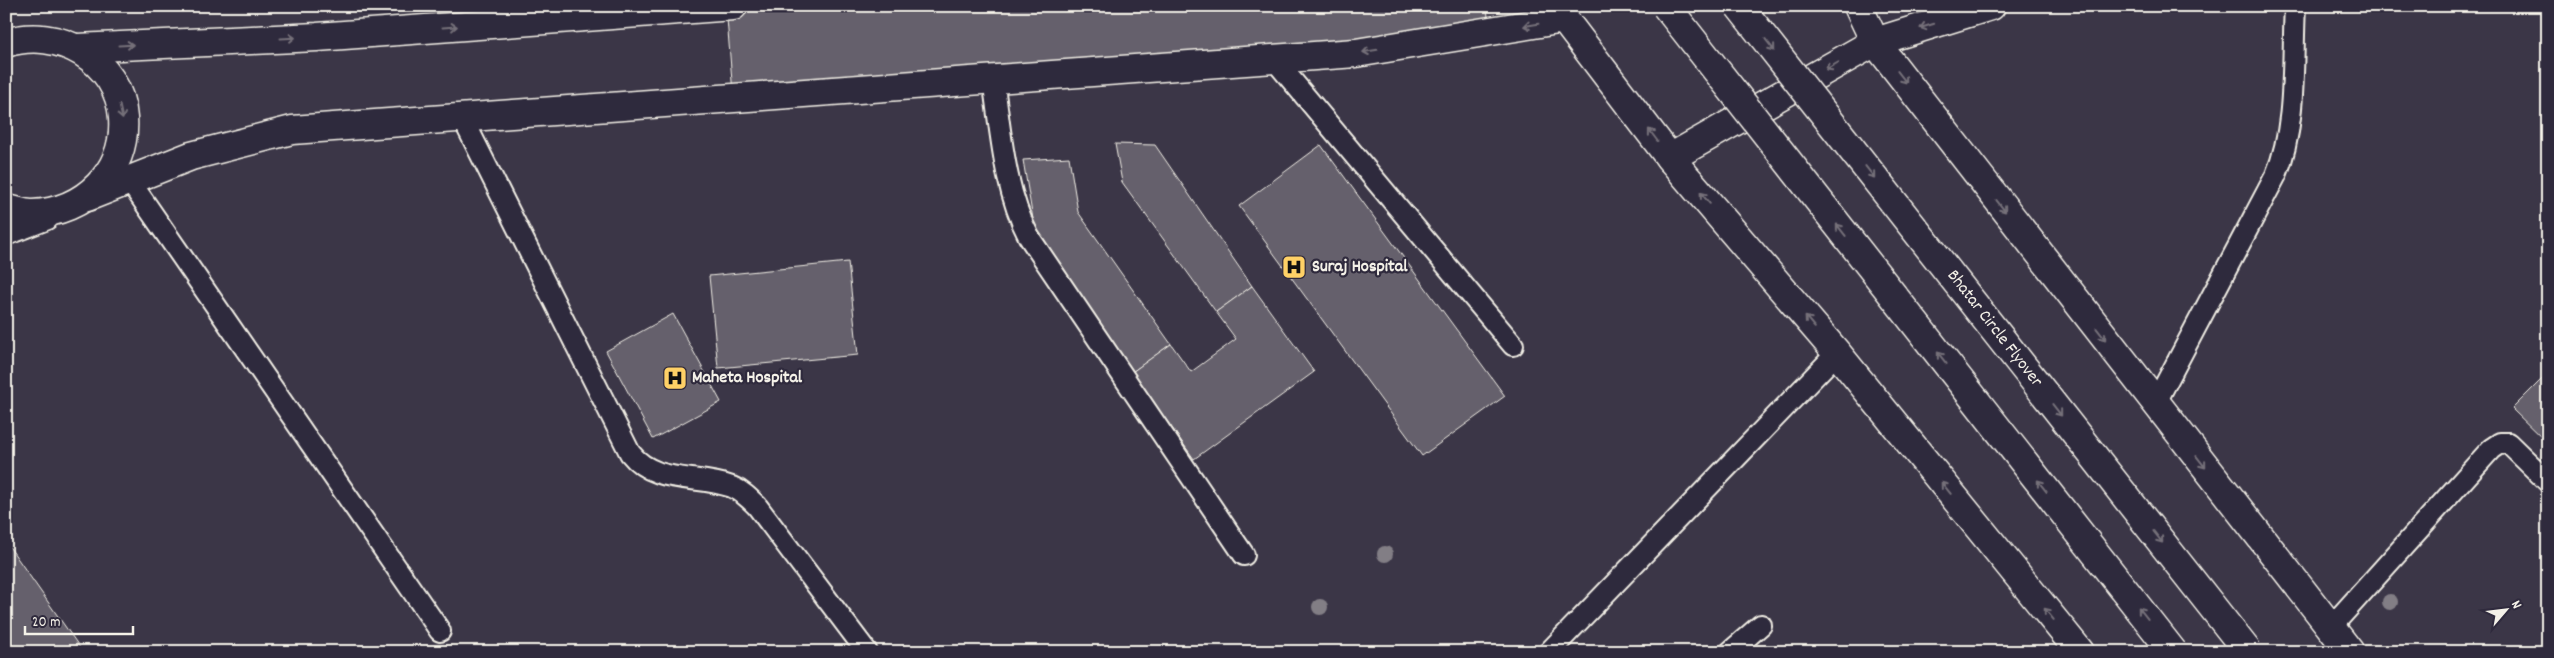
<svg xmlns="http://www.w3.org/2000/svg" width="2554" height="658" font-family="Dekko,sans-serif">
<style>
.building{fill:#65616c;stroke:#f4f1e8}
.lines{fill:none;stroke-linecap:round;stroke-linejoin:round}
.lane-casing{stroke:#f4f1e8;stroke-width:24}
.secondary-casing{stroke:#f4f1e8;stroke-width:31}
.lane{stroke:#2f2a3d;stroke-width:20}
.secondary{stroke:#2f2a3d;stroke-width:28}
.secondary-bridge-casing{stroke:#f4f1e8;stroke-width:31;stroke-linecap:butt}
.secondary-bridge{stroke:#2f2a3d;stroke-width:28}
.tree{fill:#827e85}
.oneway{stroke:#747079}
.labels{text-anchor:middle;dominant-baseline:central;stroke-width:4.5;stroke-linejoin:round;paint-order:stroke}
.poi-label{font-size:18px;font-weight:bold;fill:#f4f1e8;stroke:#2f2a3d;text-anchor:start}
.street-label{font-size:18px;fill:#f4f1e8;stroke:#2f2a3d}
</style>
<rect width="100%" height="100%" fill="#3b3647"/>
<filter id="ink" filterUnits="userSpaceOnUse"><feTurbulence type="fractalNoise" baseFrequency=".02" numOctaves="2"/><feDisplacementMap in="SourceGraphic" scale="10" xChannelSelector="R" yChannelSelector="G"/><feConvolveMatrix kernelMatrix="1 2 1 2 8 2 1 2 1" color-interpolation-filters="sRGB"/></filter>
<g filter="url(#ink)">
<g class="building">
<path d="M 726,6 L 1487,6 L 1490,39 L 733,94 Z"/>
<path d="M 1115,144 L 1155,145 L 1252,286 L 1216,312 L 1122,182 Z"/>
<path d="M 1321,145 L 1505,396 L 1422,456 L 1239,206 Z"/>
<path d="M 1069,157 L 1078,212 L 1171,344 L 1132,372 L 1036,237 L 1023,160 Z"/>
<path d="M 848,262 L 858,355 L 718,368 L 709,276 Z"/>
<path d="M 1252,286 L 1314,372 L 1194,459 L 1132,372 L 1171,344 L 1191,372 L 1236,339 L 1216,312 Z"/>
<path d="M 673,314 L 721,402 L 653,439 L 606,351 Z"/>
<path d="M 2548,373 L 2548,444 L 2512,409 Z"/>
<path d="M 6,542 L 83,652 L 6,652 Z"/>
</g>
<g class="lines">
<g class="lane-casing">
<g id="lane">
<path d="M 1274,59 L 1513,345"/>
<path d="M 993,79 C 1001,132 1004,189 1029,237 L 1244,555"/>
<path d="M 462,117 L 630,453 C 655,485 697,474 732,487 C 742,491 749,498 757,506 L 867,652"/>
<path d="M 129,180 L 440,631"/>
<path d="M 2155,404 L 2276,175 C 2297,125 2292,61 2295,6"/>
<path d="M 2331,627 L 2491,449 L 2500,443 L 2508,443 L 2548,482"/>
<path d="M 1549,652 L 1837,353"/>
<path d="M 1730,652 L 1761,625"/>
</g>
</g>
<g class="secondary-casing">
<g id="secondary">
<path d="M 1858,6 L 1875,42 L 2350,652"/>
<path d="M 6,43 C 58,26 119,60 123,118 C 127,172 84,212 32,214 C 24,214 14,210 6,209"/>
<path d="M 77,48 L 317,37 L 733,6"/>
<path d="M 1670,158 L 1837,353 L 2080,652"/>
<path d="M 87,197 L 191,156 L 292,130 L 1356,53 L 1564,19 L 1670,158 L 1875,42 L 1991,6"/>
<path d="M 6,231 L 45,216"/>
</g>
</g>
<use href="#lane" class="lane"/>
<use href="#secondary" class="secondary"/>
<g class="secondary-bridge-casing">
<g id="secondary-bridge">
<path d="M 1666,6 L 2173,652"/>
<path d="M 1739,6 L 2248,652"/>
</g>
</g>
<use href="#secondary-bridge" class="secondary-bridge"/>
</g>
<g class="tree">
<circle cx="1385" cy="554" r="8"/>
<circle cx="2390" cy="602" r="8"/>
<circle cx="1320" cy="607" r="8"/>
</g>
<defs><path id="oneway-shaft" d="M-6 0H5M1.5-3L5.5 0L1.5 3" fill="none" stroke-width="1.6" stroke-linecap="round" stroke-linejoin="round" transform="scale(1.25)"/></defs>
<g class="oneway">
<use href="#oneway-shaft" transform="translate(1531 25) rotate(171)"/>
<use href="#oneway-shaft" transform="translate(1927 26) rotate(163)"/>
<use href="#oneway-shaft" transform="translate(450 27) rotate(-4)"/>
<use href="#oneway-shaft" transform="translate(288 38) rotate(-3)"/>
<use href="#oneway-shaft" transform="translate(126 45) rotate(-3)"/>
<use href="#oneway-shaft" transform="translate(1770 45) rotate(52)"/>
<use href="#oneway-shaft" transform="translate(1370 51) rotate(171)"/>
<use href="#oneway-shaft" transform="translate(1832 66) rotate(150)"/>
<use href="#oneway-shaft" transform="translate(1902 77) rotate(52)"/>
<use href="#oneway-shaft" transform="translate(121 112) rotate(78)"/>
<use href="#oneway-shaft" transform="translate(1653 135) rotate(-127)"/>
<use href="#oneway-shaft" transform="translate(1870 172) rotate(52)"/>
<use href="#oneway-shaft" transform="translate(1705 198) rotate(-130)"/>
<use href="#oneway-shaft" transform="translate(2001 206) rotate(52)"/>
<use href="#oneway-shaft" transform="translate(1841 230) rotate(-128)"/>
<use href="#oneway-shaft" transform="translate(1810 322) rotate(-130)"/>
<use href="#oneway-shaft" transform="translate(2101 334) rotate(52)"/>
<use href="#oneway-shaft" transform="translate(1942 358) rotate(-128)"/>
<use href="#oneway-shaft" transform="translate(2057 410) rotate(52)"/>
<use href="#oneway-shaft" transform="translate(2201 462) rotate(52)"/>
<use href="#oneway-shaft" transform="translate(2042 486) rotate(-128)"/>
<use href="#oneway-shaft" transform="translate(1946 488) rotate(-129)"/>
<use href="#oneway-shaft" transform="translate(2158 537) rotate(52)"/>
<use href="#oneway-shaft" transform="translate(2143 613) rotate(-128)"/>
<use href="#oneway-shaft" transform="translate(2049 614) rotate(-129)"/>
</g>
</g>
<defs>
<g id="hospital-square" transform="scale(1.25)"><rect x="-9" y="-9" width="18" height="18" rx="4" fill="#ffd166" stroke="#2f2a3d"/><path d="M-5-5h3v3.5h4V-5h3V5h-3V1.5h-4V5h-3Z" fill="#111"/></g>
</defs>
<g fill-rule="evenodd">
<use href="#hospital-square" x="1294" y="267"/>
<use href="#hospital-square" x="675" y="378"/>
</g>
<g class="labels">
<g class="poi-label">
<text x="1312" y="267">Suraj Hospital</text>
<text x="692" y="378">Maheta Hospital</text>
</g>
<g class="street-label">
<text transform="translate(1994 329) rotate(52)">Bhatar Circle Flyover</text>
</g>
</g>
<rect width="2554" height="658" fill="none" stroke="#2f2a3d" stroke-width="25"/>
<rect x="12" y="12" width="2529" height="633" fill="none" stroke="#f4f1e8" stroke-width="2" filter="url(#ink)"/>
<g transform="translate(2506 610) rotate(62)" stroke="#2f2a3d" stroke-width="4" paint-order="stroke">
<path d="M0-4L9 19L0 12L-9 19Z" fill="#f4f1e8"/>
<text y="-8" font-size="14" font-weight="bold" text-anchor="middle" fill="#f4f1e8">N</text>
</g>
<path d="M25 626v8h108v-8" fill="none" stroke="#f4f1e8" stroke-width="2.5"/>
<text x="32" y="626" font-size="15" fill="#f4f1e8" stroke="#2f2a3d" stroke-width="4" paint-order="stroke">20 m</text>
</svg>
